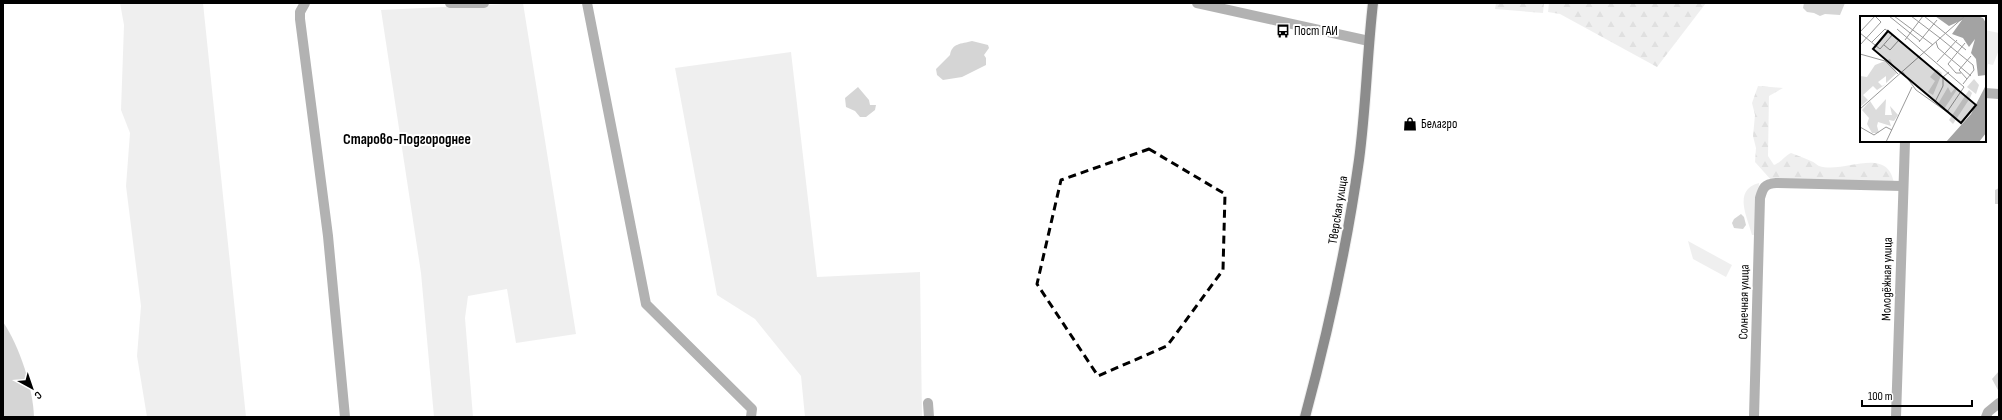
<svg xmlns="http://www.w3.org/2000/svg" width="2002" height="420" font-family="'Sofia Sans Condensed',sans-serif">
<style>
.green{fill:#dcdcdc}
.forest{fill:url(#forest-firs)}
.water{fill:#a3a3a3}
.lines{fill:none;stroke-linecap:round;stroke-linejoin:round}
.major-casing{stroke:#dbdbdb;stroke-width:12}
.minor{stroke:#555;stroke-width:10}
.major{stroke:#000;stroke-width:10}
.marked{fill:none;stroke:#000;stroke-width:3;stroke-dasharray:8 5;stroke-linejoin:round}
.labels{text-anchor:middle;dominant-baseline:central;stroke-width:4;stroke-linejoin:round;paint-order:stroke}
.poi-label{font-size:13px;fill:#000;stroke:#fff;text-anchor:start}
.street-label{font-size:13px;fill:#000;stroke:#fff}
.quarter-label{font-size:15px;font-weight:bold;fill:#000;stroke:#fff}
.inset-road{fill:none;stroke:#999;stroke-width:1}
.view{fill:#000;fill-opacity:0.15;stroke:#000;stroke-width:2}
.inset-edge{fill:none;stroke:#000;stroke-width:2}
</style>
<defs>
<pattern id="forest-firs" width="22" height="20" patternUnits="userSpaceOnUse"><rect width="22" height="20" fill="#dcdcdc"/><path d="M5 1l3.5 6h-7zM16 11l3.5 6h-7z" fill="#bbb"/></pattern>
</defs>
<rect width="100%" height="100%" fill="#fff"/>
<g class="green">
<path d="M 120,3 L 203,3 L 246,417 L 147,417 L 137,356 L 141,306 L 126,186 L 130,133 L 121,110 L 124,25 Z"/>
<path d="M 523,3 L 576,334 L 516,343 L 507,289 L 468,296 L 465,318 L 473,417 L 434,417 L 421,273 L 381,10 Z"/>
<path d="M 1985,30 L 1999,33 L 1999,50 L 1993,65 L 1988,64 L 1985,84 Z"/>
<path d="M 791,52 L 817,277 L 920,272 L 922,417 L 805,417 L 801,376 L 755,319 L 717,295 L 675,68 Z"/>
<path d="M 1759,183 L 1755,235 L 1752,235 C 1748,218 1732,190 1759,183 Z"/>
<path d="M 1688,241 L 1732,265 L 1726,277 L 1693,259 Z"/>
</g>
<g class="forest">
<path d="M 1496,3 L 1544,3 L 1543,13 L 1495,9 Z"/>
<path d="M 1549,3 L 1706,3 L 1657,67 L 1560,14 L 1548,12 Z"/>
<path d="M 1758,86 L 1783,88 L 1769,96 L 1768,156 L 1774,165 C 1782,162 1784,156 1791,153 C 1798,156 1805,158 1811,161 C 1814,162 1817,165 1819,166 C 1845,174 1887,145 1894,183 L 1772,181 L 1755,162 L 1756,148 L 1753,136 L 1755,115 L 1752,103 Z"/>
</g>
<g class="water">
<path d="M 1804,3 L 1845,3 L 1840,15 L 1825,14 L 1820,16 L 1814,13 L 1807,12 L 1803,8 Z"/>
<path d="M 972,41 L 988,45 L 989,48 L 984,55 L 986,58 L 986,65 L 962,77 L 943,80 L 937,75 L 936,69 L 950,55 C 952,43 961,44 972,41 Z"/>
<path d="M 858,87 L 869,100 L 870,105 L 876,105 L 875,110 L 866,117 L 860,117 L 855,111 L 846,107 L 845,98 Z"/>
<path d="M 1999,188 L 1999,204 L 1995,204 L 1995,190 Z"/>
<path d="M 1741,214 L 1744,217 L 1746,225 L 1743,229 L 1734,228 L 1732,223 L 1734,219 Z"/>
<path d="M 3,322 C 20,347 33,388 34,417 L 3,417 Z"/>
<path d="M 1999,371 L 1999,392 L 1992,379 Z"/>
</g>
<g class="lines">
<g class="major-casing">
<path id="major" d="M 1305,417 C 1328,332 1347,246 1359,160 C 1366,108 1367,55 1373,3"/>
</g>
<g class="minor">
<path d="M 305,3 L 300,12 L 300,19 L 328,236 L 345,417"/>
<path d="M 450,3 L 484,3"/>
<path d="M 587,3 L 646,304 L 752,409 L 751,417"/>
<path d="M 1197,3 L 1369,41"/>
<path d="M 1985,93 L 1999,94"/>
<path d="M 928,403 L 929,417"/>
<path d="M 1754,417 L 1760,198 C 1763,188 1764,184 1776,183 L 1902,186"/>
<path d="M 1896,417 L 1905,141"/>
<path d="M 1986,417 L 1988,412 L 1999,403"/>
</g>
<use href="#major" class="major"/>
</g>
<path d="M0 0H2002V420H0ZM 1149,149 L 1225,194 L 1223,270 L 1167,346 L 1098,376 L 1037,284 L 1061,180 Z" fill="#fff" fill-opacity=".55" fill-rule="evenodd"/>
<path class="marked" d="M 1149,149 L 1225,194 L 1223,270 L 1167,346 L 1098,376 L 1037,284 L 1061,180 Z"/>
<defs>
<g id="bus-bare" transform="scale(1.08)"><path d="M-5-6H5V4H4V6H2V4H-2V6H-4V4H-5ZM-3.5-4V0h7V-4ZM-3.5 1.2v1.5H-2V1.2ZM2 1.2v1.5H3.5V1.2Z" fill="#000" stroke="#fff" stroke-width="2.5" paint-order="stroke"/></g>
<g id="shop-bare" transform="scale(1.08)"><path d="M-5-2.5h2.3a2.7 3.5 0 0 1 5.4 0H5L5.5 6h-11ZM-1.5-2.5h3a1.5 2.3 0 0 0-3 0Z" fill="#000" stroke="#fff" stroke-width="2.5" paint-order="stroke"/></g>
</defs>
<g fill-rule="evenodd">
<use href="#bus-bare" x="1283" y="31"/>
<use href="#shop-bare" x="1410" y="124"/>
</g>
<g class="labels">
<g class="poi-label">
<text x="1294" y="31">Пост ГАИ</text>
<text x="1421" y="124">Белагро</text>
</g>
<g class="street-label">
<text transform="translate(1338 210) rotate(-81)">Тверская улица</text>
<text transform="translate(1887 279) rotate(-89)">Молодёжная улица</text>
<text transform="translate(1744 302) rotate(-89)">Солнечная улица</text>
</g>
<g class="quarter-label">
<text x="407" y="139">Старово-Подгороднее</text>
</g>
</g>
<g transform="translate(1860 16)">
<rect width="126" height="126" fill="#fff"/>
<path d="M 77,53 L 82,57 L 73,79 L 68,76 L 75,65 L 70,61 ZM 114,63 L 119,69 L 116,78 L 107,71 ZM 88,71 L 91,77 L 96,71 L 98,72 L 84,93 L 78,88 ZM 109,74 L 112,77 L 110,82 L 93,108 L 89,104 Z" fill="#dcdcdc"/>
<path d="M 30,43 L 37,57 L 26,67 L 26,60 L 18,66 L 22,70 L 26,68 L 17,74 L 13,70 L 3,79 L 8,84 L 0,91 L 0,60 L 7,61 L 15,49 ZM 26,83 L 25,99 L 32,99 L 30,90 L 38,99 L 34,105 L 29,104 L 31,110 L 18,106 L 17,110 L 19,117 L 12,117 L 7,108 L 9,102 L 2,94 L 10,85 L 16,94 Z" fill="#dcdcdc"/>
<path d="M 75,0 L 118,0 L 123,2 L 126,7 L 126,59 L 118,60 L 116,43 L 111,37 L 115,23 L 109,31 L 103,22 L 92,18 L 102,4 L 89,10 ZM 126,69 L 126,117 L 119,126 L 86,126 L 111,98 Z" fill="#a3a3a3"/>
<path class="inset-road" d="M 29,0 L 60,25M 34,0 L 73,29M 51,0 L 80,22M 64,0 L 106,34M 37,13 L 104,71 L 87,96 L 56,74 L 42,55M 0,16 L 15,0M 0,17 L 20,33 L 33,18M 80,22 L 113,49 L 114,54 L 103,68M 45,24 L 63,0M 12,26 L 25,13 L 39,24 L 30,34 L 24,29M 59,26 L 77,4M 76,26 L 78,32 L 111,60M 0,29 L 21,6 L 15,0M 0,38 L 25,45 L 38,58M 77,46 L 97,24M 101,57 L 96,57 L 88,48 L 105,27M 107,63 L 99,54 L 111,40M 75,86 L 83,70 L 83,61 L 89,56M 0,93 L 105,0M 0,111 L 14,119 L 26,111 L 32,114M 26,126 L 52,71"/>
<path class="view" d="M 28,15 L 116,89 L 101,107 L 13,33 Z"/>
<rect width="126" height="126" class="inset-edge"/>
</g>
<rect width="2002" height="420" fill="none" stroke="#000000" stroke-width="8"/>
<g transform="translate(32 388) rotate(140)" stroke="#ffffff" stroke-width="3" paint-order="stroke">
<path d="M0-3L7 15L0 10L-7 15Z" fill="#000000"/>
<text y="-6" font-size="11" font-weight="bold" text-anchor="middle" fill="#000000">С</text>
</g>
<path d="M1862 400v6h110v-6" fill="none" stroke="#000000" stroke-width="2"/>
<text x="1868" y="400" font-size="12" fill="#000000" stroke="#ffffff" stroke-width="3" paint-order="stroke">100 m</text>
</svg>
